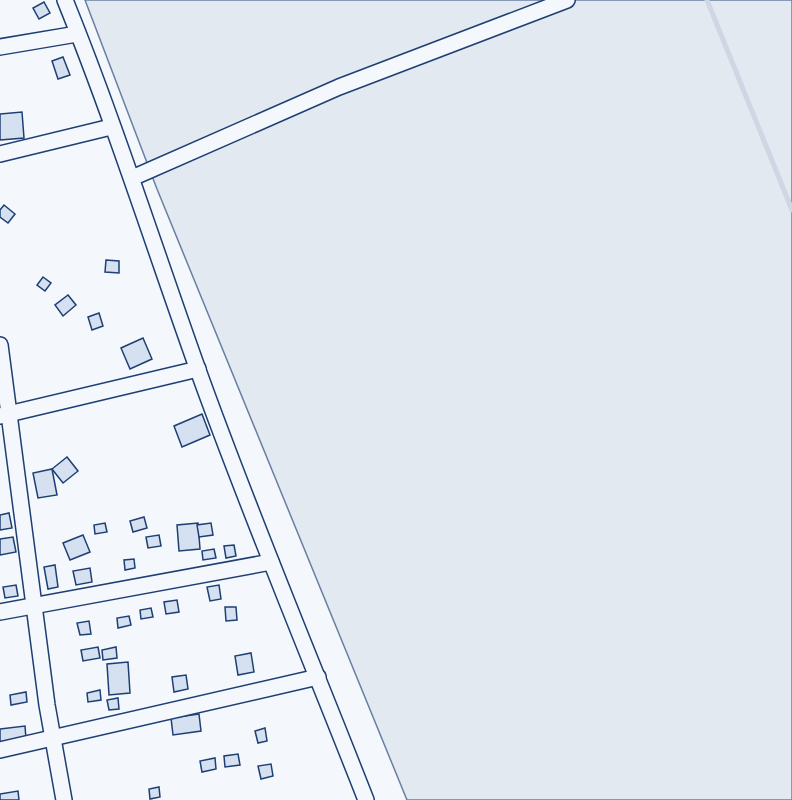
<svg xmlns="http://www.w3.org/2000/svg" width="792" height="800" font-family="'IBM Plex Sans',sans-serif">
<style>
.green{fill:#e3e9f0;stroke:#687fa3;stroke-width:1.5}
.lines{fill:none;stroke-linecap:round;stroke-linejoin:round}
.stream{stroke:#cfd7e4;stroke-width:5}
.building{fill:#d5e0f0;stroke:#1d3f73;stroke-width:1.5}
.street-casing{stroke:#1d3f73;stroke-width:18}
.street{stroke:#f4f7fb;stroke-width:15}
</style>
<rect width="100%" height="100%" fill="#f4f7fb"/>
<path class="green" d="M 85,0 L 792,0 L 792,800 L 407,800 L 157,189 Z"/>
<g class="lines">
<path class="stream" d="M 707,0 L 792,210"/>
</g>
<g class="building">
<path d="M 44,2 L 50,13 L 39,19 L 33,8 Z"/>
<path d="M 63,57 L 70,75 L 58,79 L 52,61 Z"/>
<path d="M 22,112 L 24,138 L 0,140 L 0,114 Z"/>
<path d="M 4,205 L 15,214 L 8,223 L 0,217 L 0,210 Z"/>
<path d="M 106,260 L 119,261 L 119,273 L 105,272 Z"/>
<path d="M 43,277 L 51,283 L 45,291 L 37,285 Z"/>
<path d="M 68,295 L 76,305 L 63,316 L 55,305 Z"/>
<path d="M 99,313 L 103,326 L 92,330 L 88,317 Z"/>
<path d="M 143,338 L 152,359 L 130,369 L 121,348 Z"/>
<path d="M 202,414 L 210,435 L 182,447 L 174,426 Z"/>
<path d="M 67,457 L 78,471 L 63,483 L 52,469 Z"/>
<path d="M 52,469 L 57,495 L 38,498 L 33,473 Z"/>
<path d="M 9,513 L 12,528 L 0,530 L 0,515 Z"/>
<path d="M 144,517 L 147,528 L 133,532 L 130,521 Z"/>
<path d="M 105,523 L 107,532 L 95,534 L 94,525 Z"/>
<path d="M 198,523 L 200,549 L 179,551 L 177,525 Z"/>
<path d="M 211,523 L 213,535 L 199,537 L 197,525 Z"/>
<path d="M 83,535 L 90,552 L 70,560 L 63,543 Z"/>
<path d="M 159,535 L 161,546 L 148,548 L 146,537 Z"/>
<path d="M 13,537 L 16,552 L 0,555 L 0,539 Z"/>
<path d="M 234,545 L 236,556 L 226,558 L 224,546 Z"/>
<path d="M 214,549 L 216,558 L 203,560 L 202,551 Z"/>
<path d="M 134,559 L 135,568 L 125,570 L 124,560 Z"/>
<path d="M 55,565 L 58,587 L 48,589 L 44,567 Z"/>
<path d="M 90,568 L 92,582 L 76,585 L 73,571 Z"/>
<path d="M 16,585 L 18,596 L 5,598 L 3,587 Z"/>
<path d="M 219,585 L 221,599 L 210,601 L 207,587 Z"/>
<path d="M 177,600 L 179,612 L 166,614 L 164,602 Z"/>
<path d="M 225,607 L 236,607 L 237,620 L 226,621 Z"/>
<path d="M 151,608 L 153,617 L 141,619 L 140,610 Z"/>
<path d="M 129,616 L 131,625 L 118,628 L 117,618 Z"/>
<path d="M 89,621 L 91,634 L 80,635 L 77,623 Z"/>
<path d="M 98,647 L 100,658 L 83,661 L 81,650 Z"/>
<path d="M 116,647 L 117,658 L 103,660 L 102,650 Z"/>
<path d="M 251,653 L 254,672 L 238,675 L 235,656 Z"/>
<path d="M 128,662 L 130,693 L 109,695 L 107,664 Z"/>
<path d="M 186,675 L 188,689 L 174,692 L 172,677 Z"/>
<path d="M 100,690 L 101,700 L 88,702 L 87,693 Z"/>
<path d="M 26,692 L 27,702 L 11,705 L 10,695 Z"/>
<path d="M 118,698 L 119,709 L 109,710 L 107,700 Z"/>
<path d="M 199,714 L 201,731 L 173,735 L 171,718 Z"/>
<path d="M 25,726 L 26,739 L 0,745 L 0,729 Z"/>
<path d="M 265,728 L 267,741 L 258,743 L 255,731 Z"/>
<path d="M 238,754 L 240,765 L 225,767 L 224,756 Z"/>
<path d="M 215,758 L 216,769 L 202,772 L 200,761 Z"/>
<path d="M 271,764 L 273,776 L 261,779 L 258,766 Z"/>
<path d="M 159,787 L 160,797 L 150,799 L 149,789 Z"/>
<path d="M 18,791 L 19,800 L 0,800 L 0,794 Z"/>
</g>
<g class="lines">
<g class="street-casing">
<g id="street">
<path d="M 65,0 C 114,121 154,247 198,370 C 250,515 310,657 366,800"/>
<path d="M 0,47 L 77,34"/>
<path d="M 0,154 L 111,127"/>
<path d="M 132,178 L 339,87 L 567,0"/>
<path d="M 0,345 L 47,705 L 64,800"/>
<path d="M 0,416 L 198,369"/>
<path d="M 0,612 L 271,562"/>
<path d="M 0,750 L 318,677"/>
</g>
</g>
<use href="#street" class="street"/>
</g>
</svg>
